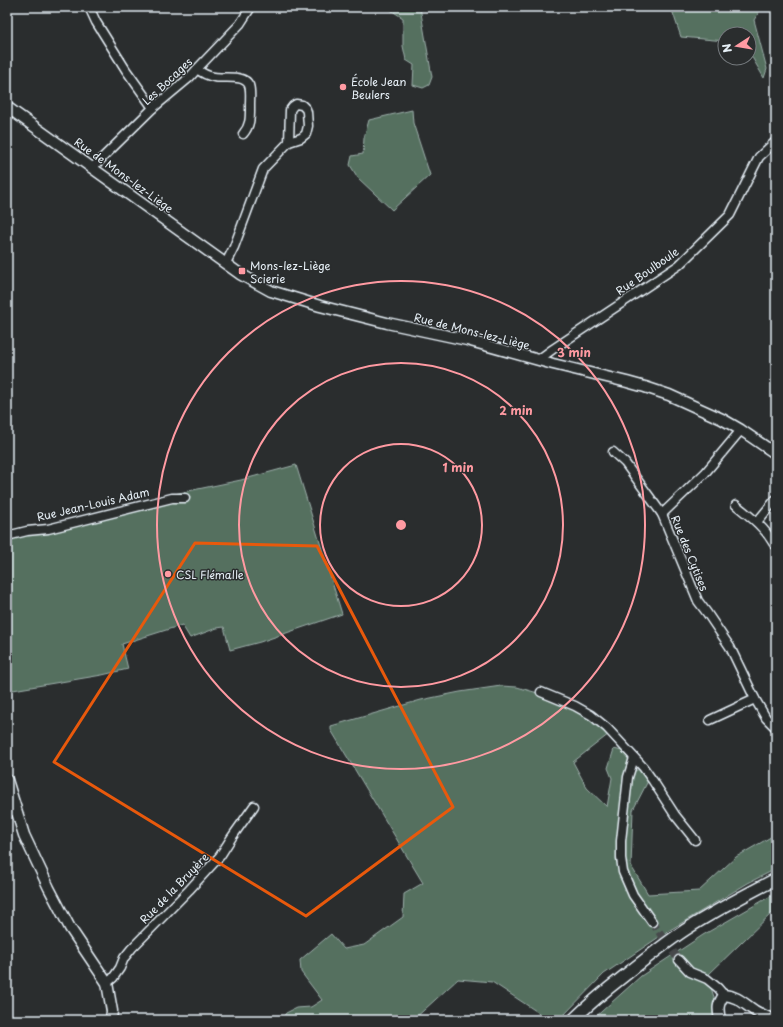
<svg xmlns="http://www.w3.org/2000/svg" width="783" height="1027" font-family="'Playpen Sans',sans-serif">
<style>
.green{fill:#55705f;stroke:#9eb0ac}
.lines{fill:none;stroke-linecap:round;stroke-linejoin:round}
.minor-tunnel{stroke:#464a4c;stroke-width:8;stroke-dasharray:8 4;stroke-linecap:butt}
.minor-casing{stroke:#e8f1f8;stroke-width:11}
.tertiary-casing{stroke:#e8f1f8;stroke-width:13}
.secondary-casing{stroke:#e8f1f8;stroke-width:14}
.minor{stroke:#2a2d2e;stroke-width:8}
.tertiary{stroke:#2a2d2e;stroke-width:10}
.secondary{stroke:#2a2d2e;stroke-width:11}
.marked{fill:none;stroke:#e8590c;stroke-width:3;stroke-linejoin:round}
.ring{fill:none;stroke:#ff9aa2;stroke-width:2}
.poi-dot{fill:#ff9aa2;stroke:#2a2d2e;stroke-width:1.5}
.labels{text-anchor:middle;dominant-baseline:central;stroke-width:3;stroke-linejoin:round;paint-order:stroke}
.street-label{font-size:11px;fill:#e8f1f8;stroke:#2a2d2e}
.poi-label{font-size:11px;fill:#e8f1f8;stroke:#2a2d2e;text-anchor:start}
.centre{fill:#ff9aa2;stroke:#2a2d2e;stroke-width:2}
.ring-label{font-size:12px;text-anchor:middle;font-weight:bold;fill:#ff9aa2;stroke:#2a2d2e;stroke-width:3;stroke-linejoin:round;paint-order:stroke}
</style>
<rect width="100%" height="100%" fill="#2a2d2e"/>
<filter id="ink" filterUnits="userSpaceOnUse"><feTurbulence type="fractalNoise" baseFrequency=".025" numOctaves="2"/><feDisplacementMap in="SourceGraphic" scale="8" xChannelSelector="R" yChannelSelector="G"/><feConvolveMatrix kernelMatrix="1 2 1 2 8 2 1 2 1" color-interpolation-filters="sRGB"/></filter>
<g filter="url(#ink)">
<g class="green">
<path d="M 386,7 L 420,7 L 432,77 L 429,85 L 423,88 L 413,85 L 414,65 L 406,60 L 403,46 L 403,18 Z"/>
<path d="M 671,7 L 762,7 L 754,20 L 767,69 L 764,78 L 749,52 L 749,34 L 725,34 L 725,41 L 681,37 Z"/>
<path d="M 412,110 L 413,123 L 430,175 L 392,210 L 358,178 L 350,165 L 352,156 L 363,154 L 364,138 L 369,120 Z"/>
<path d="M 296,465 L 342,614 L 260,642 L 230,650 L 224,627 L 217,628 L 190,638 L 182,625 L 122,644 L 128,669 L 102,675 L 7,691 L 7,534 L 45,527 L 174,494 L 241,480 Z"/>
<path d="M 501,686 L 517,687 L 548,696 L 580,711 L 609,734 L 573,762 L 587,788 L 607,807 L 612,778 L 608,768 L 614,749 L 626,752 L 628,758 L 629,769 L 633,771 L 641,769 L 649,779 L 633,810 L 631,866 L 648,894 L 699,891 L 736,857 L 776,834 L 776,869 L 748,883 L 665,933 L 604,974 L 559,1020 L 533,1020 L 539,1013 L 492,982 L 458,979 L 413,1020 L 281,1020 L 286,1013 L 296,1008 L 311,1007 L 322,1000 L 301,972 L 300,960 L 331,934 L 344,949 L 364,945 L 403,917 L 404,894 L 423,883 L 331,730 L 331,726 L 421,700 L 460,692 Z"/>
<path d="M 776,893 L 776,909 L 707,976 L 715,1000 L 714,1009 L 715,1020 L 592,1020 L 641,976 L 703,935 Z"/>
</g>
<g class="lines">
<path class="minor-tunnel" d="M 652,922 L 679,960"/>
<g class="minor-casing">
<g id="minor">
<path d="M 89,7 L 96,22 L 126,70 L 153,108"/>
<path d="M 197,69 C 202,73 207,76 214,77 C 224,79 244,74 249,85 C 251,91 250,98 250,104 C 250,116 251,125 243,134"/>
<path d="M 92,168 L 153,108 L 189,78 L 197,69 L 240,24 L 251,7"/>
<path d="M 226,263 L 234,247 L 263,169 L 289,142 L 301,138 L 306,134 L 308,126 L 307,112 L 306,109 L 302,105 L 296,104 L 293,106 L 290,110 L 289,142"/>
<path d="M 538,360 L 553,349 L 679,265 L 730,215 L 759,157 L 776,141"/>
<path d="M 613,452 L 625,463 L 662,514 L 698,601 L 707,613 L 730,647 L 755,699 L 766,718 L 776,728"/>
<path d="M 736,505 C 751,517 765,528 774,544 L 776,545"/>
<path d="M 662,514 L 705,473 L 741,430"/>
<path d="M 757,522 L 776,499"/>
<path d="M 7,536 L 27,531 L 48,529 L 172,498 L 185,498"/>
<path d="M 541,692 L 575,706 L 591,715 L 607,728 L 643,767 L 653,781 L 675,815 L 695,840"/>
<path d="M 710,720 L 755,699"/>
<path d="M 634,758 L 628,777 L 621,841 L 621,858 L 623,872 L 633,895 L 652,922"/>
<path d="M 7,812 L 16,810"/>
<path d="M 679,960 L 690,972 L 707,979 L 718,988 L 724,995"/>
<path d="M 107,983 L 113,978 L 120,968 L 124,958 L 132,948 L 189,890 L 220,856 L 232,837 L 254,806"/>
</g>
</g>
<g class="tertiary-casing">
<g id="tertiary">
<path d="M 7,107 L 240,274 L 271,291 L 320,306 L 387,323 L 467,340 L 553,364 L 627,382 L 645,387 L 669,395 L 722,419 L 741,430 L 776,454"/>
<path d="M 7,780 L 24,835 L 49,888 L 70,928 L 107,983 L 112,1011 L 111,1020"/>
<path d="M 720,1020 C 718,1009 717,1005 724,995 C 738,996 744,1004 755,1011 C 762,1015 769,1018 776,1020"/>
</g>
</g>
<g class="secondary-casing">
<path id="secondary" d="M 573,1020 C 589,1004 606,990 624,976 C 644,960 664,944 685,930 C 714,911 745,895 776,879"/>
</g>
<use href="#minor" class="minor"/>
<use href="#tertiary" class="tertiary"/>
<use href="#secondary" class="secondary"/>
</g>
</g>
<path class="marked" d="M 195,543 L 317,546 L 453,807 L 306,916 L 54,762 Z"/>
<g class="ring">
<circle cx="401" cy="525" r="81"/>
<circle cx="401" cy="525" r="162"/>
<circle cx="401" cy="525" r="244"/>
</g>
<g class="poi-dot">
<circle cx="343" cy="87" r="4"/>
<rect x="238" y="267" width="8" height="8" rx="2"/>
<circle cx="168" cy="574" r="4"/>
</g>
<g class="labels">
<g class="street-label">
<text transform="translate(167 81) rotate(-43)">Les Bocages</text>
<text transform="translate(124 175) rotate(36)">Rue de Mons-lez-Liège</text>
<text transform="translate(647 271) rotate(-35)">Rue Boulboule</text>
<text transform="translate(472 331) rotate(14)">Rue de Mons-lez-Liège</text>
<text transform="translate(93 504) rotate(-13)">Rue Jean-Louis Adam</text>
<text transform="translate(690 553) rotate(68)">Rue des Cytises</text>
<text transform="translate(174 888) rotate(-46)">Rue de la Bruyère</text>
</g>
<g class="poi-label">
<text x="351" y="81">École Jean<tspan x="351" dy="13">Beulers</tspan></text>
<text x="250" y="265">Mons-lez-Liège<tspan x="250" dy="13">Scierie</tspan></text>
<text x="176" y="574">CSL Flémalle</text>
</g>
</g>
<circle cx="401" cy="525" r="6" class="centre"/>
<g class="ring-label">
<text x="574" y="357">3 min</text>
<text x="516" y="415">2 min</text>
<text x="458" y="472">1 min</text>
</g>
<rect width="783" height="1027" fill="none" stroke="#2a2d2e" stroke-width="24"/>
<rect x="12" y="12" width="759" height="1003" fill="none" stroke="#e8f1f8" stroke-width="1.5" filter="url(#ink)"/>
<g transform="translate(737 46) rotate(258)"><circle r="19" fill="#2a2d2e" stroke="#767b7f"/>
<path d="M0-3L7 15L0 10L-7 15Z" fill="#ff9aa2"/>
<text y="-6" font-size="11" font-weight="bold" text-anchor="middle" fill="#e8f1f8">N</text>
</g>
</svg>
